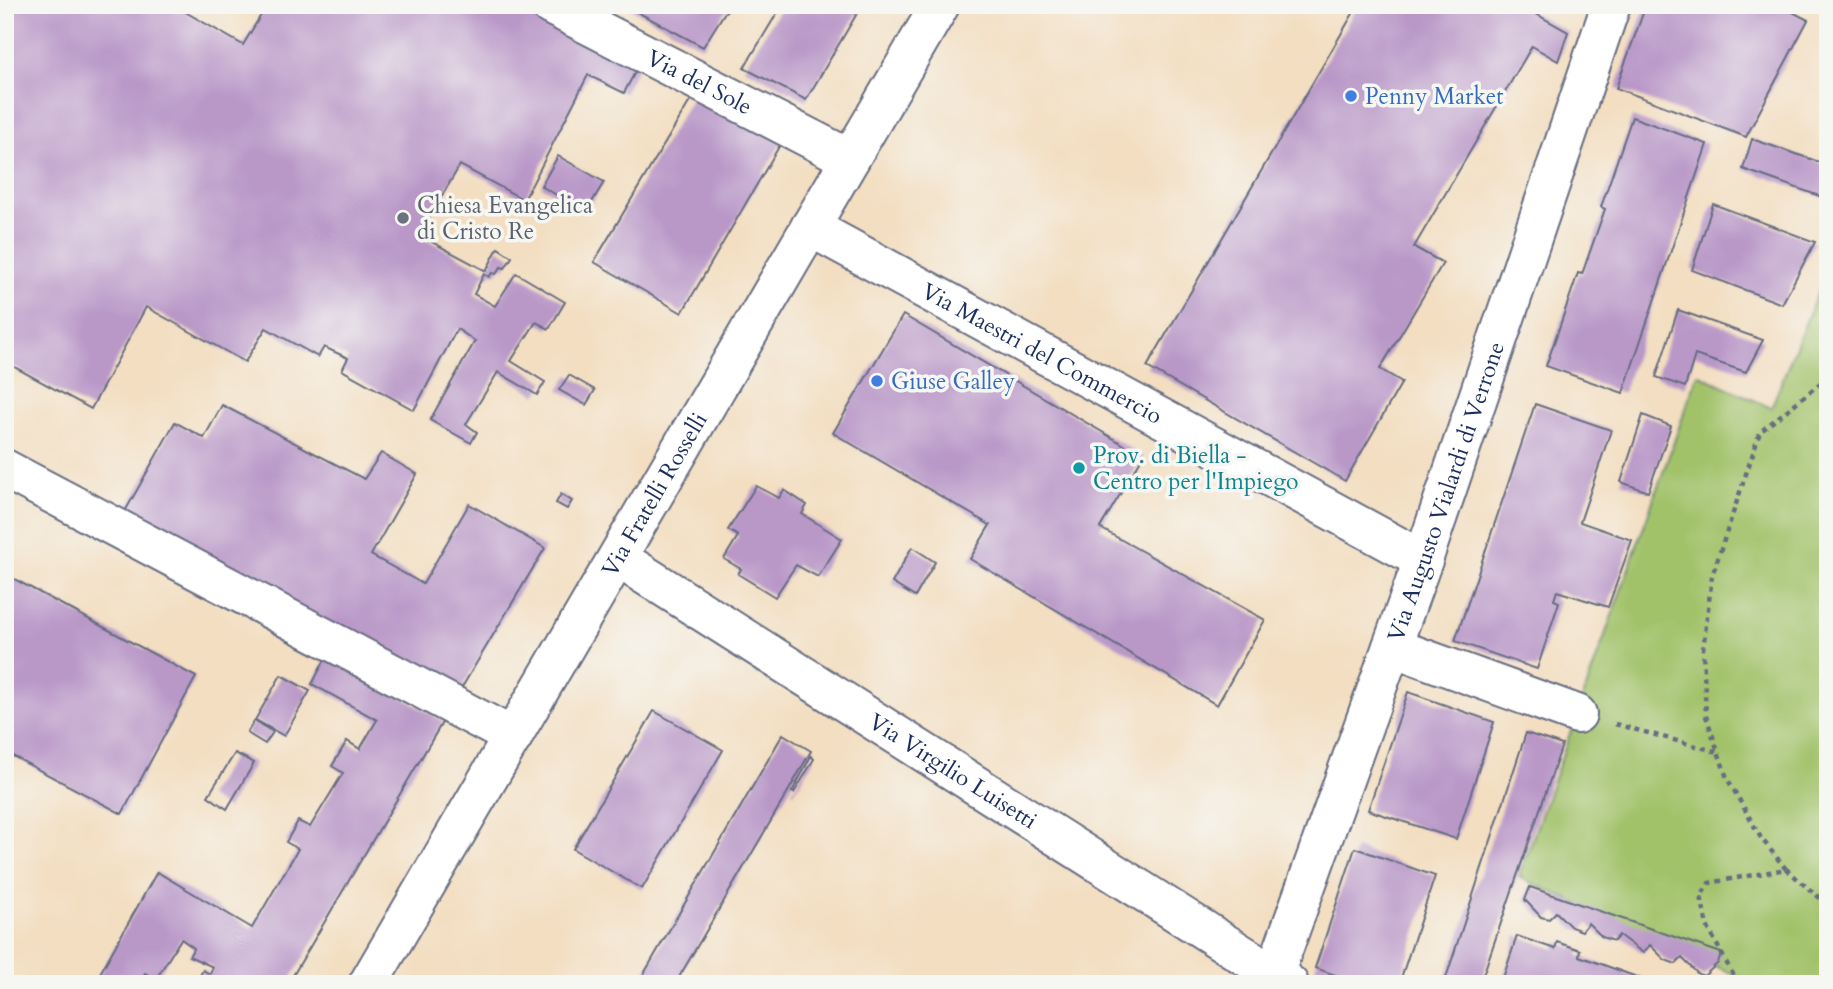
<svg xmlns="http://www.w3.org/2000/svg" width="1833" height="989" font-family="Cardo,serif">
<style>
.green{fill:#a2c26a;stroke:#5e7864;stroke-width:2}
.building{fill:#b998c8}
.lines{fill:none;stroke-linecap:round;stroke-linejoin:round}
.minor-casing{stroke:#676c81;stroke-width:42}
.path{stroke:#676c81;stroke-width:4.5;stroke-dasharray:5 5;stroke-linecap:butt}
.minor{stroke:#fff;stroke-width:38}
.shop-dot{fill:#3f7fe0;stroke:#f6f6f2;stroke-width:2.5}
.worship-dot{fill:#6b7280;stroke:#f6f6f2;stroke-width:2.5}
.culture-dot{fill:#0f9aa8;stroke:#f6f6f2;stroke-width:2.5}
.labels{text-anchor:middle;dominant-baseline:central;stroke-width:7;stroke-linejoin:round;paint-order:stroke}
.street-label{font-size:23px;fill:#1b2f5e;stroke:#f6f6f2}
.shop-label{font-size:23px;fill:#366cbe;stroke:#f6f6f2;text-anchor:start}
.worship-label{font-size:23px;fill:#5b616d;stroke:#f6f6f2;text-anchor:start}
.culture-label{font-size:23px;fill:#0d838f;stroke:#f6f6f2;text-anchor:start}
</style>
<rect width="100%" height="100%" fill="#f6f6f2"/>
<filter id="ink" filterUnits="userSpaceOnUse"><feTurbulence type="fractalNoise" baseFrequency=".0143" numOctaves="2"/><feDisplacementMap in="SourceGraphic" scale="14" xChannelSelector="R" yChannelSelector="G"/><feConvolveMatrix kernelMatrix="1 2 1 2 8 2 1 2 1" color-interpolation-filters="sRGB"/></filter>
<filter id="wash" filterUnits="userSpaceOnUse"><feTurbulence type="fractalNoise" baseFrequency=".00686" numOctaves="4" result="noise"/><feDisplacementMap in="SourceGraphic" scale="28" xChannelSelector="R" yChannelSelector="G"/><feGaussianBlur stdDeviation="1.57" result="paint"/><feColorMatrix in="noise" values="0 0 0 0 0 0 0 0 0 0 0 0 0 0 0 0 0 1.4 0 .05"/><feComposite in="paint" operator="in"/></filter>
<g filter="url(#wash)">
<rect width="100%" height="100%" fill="#f3dec1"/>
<path class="green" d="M 1828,267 L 1828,984 L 1755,984 L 1519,877 L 1698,374 L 1771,408 Z"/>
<g id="blocks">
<g class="building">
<path d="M 5,5 L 173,5 L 243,45 L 267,5 L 534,5 L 641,61 L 624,93 L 588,75 L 524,200 L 460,165 L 419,235 L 486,271 L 498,248 L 512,257 L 505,268 L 501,267 L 496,274 L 492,273 L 489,277 L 484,274 L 474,294 L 495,306 L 516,273 L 565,302 L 549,329 L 536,322 L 511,361 L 545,382 L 537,395 L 498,372 L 466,424 L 477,432 L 471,443 L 430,420 L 475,341 L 457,329 L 414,410 L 342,370 L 348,358 L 324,347 L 318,357 L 266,328 L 245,362 L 146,307 L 91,409 L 5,362 Z"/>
<path d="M 624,5 L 734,5 L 725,12 L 703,47 Z"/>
<path d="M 782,5 L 862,5 L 806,100 L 744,68 Z"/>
<path d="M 1358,5 L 1520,5 L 1568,32 L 1558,61 L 1532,46 L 1414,247 L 1443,263 L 1380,369 L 1402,382 L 1345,481 L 1147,367 Z"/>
<path d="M 1646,5 L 1779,5 L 1808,20 L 1746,137 L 1616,88 Z"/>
<path d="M 696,91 L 784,138 L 682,313 L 594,262 Z"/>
<path d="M 1632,117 L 1707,144 L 1623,393 L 1546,366 L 1578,273 L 1582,274 L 1605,209 L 1601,207 Z"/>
<path d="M 1752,139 L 1825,164 L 1828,157 L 1828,199 L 1743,169 Z"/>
<path d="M 558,156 L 604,182 L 586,212 L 541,186 Z"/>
<path d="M 1713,204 L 1815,242 L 1782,304 L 1692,270 Z"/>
<path d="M 1678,310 L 1763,340 L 1746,372 L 1695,355 L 1685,387 L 1656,377 Z"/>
<path d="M 903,315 L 1143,456 L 1100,528 L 1265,620 L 1217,705 L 970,559 L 990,525 L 833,433 Z"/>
<path d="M 569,375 L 595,390 L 586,405 L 559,390 Z"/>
<path d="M 1535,404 L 1611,430 L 1580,522 L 1632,540 L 1608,607 L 1557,591 L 1554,600 L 1559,602 L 1537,669 L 1455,641 Z"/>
<path d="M 222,405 L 364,479 L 381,453 L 417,474 L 371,555 L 423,584 L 469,504 L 545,548 L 458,694 L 123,515 L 175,422 L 204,438 Z"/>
<path d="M 1643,415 L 1671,426 L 1648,492 L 1621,482 Z"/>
<path d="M 756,486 L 779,498 L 784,490 L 807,505 L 802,514 L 842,539 L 818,577 L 796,565 L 775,597 L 738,574 L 741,569 L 724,559 L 738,536 L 728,530 Z"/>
<path d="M 561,494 L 572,501 L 567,509 L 556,503 Z"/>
<path d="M 912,547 L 935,562 L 915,597 L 892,583 Z"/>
<path d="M 5,574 L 196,677 L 122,814 L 5,752 Z"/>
<path d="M 328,654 L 443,721 L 288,984 L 195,984 L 203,970 L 210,974 L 213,967 L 189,956 L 194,948 L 181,939 L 156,979 L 145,973 L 139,984 L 94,984 L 157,872 L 252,928 L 298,849 L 286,842 L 298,821 L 310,827 L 343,773 L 332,766 L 347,741 L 360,749 L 377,720 L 312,684 Z"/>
<path d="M 281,675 L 310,691 L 284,736 L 255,720 Z"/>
<path d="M 1408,692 L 1494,722 L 1456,839 L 1368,810 Z"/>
<path d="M 654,711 L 723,750 L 642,889 L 573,849 Z"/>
<path d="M 254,721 L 273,732 L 265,744 L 247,733 Z"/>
<path d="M 1526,733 L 1562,745 L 1480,984 L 1444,984 Z"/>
<path d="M 783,734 L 811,751 L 789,790 L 675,984 L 638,984 Z"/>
<path d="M 235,753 L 254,763 L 227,809 L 208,796 Z"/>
<path d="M 811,756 L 814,759 L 794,793 L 792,792 Z"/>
<path d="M 1355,848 L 1435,876 L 1399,984 L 1361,984 L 1315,968 Z"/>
<path d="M 1530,887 L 1721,953 L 1718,963 L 1704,976 L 1698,974 L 1682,958 L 1676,964 L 1665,960 L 1650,945 L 1643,953 L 1619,935 L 1614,941 L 1602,937 L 1588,923 L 1582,931 L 1571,927 L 1556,912 L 1549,919 L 1541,917 L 1525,900 Z"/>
<path d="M 1517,936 L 1555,949 L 1557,942 L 1580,950 L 1579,956 L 1656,984 L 1501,984 Z"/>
</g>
</g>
</g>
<g filter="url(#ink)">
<use href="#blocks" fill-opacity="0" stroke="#676c81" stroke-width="2"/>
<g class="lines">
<g class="minor-casing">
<g id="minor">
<path id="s1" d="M 550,5 L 850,159"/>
<path id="s2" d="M 810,227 L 1423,560"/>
<path d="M 5,469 L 513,737"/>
<path id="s3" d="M 618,558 L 1289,984"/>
<path d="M 1392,647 L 1577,714"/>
<path id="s4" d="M 1274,975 L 1423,560 L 1611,5"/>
<path id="s5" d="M 368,984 L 940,5"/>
</g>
</g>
<g class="path">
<path d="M 1615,724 L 1718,752"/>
<path d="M 1786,869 L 1761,838 L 1727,778 L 1706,716 L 1703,650 L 1712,576 L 1760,432 L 1828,377"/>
<path d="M 1738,984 L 1707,926 L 1701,896 L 1709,883 L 1786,869 L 1828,905"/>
<path d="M 1807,984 L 1828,975"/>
</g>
<use href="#minor" class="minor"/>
</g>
</g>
<g class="shop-dot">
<circle cx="1351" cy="96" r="7"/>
<circle cx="877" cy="381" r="7"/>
</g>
<circle class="worship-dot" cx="403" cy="218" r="7"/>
<circle class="culture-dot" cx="1079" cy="468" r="7"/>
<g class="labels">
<g class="street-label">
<text stroke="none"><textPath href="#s1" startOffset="168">Via del Sole</textPath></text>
<text stroke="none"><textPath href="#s2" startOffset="264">Via Maestri del Commercio</textPath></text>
<text stroke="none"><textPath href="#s4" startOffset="513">Via Augusto Vialardi di Verrone</textPath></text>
<text stroke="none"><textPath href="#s5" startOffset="567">Via Fratelli Rosselli</textPath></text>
<text stroke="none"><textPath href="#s3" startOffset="397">Via Virgilio Luisetti</textPath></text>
</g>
<g class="shop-label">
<text x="1365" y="96">Penny Market</text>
<text x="891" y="381">Giuse Galley</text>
</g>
<g class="worship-label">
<text x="417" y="205">Chiesa Evangelica<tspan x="417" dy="26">di Cristo Re</tspan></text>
</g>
<g class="culture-label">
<text x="1093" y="455">Prov. di Biella -<tspan x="1093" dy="26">Centro per l'Impiego</tspan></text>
</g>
</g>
<rect width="1833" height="989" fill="none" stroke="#f6f6f2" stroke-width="28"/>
</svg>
